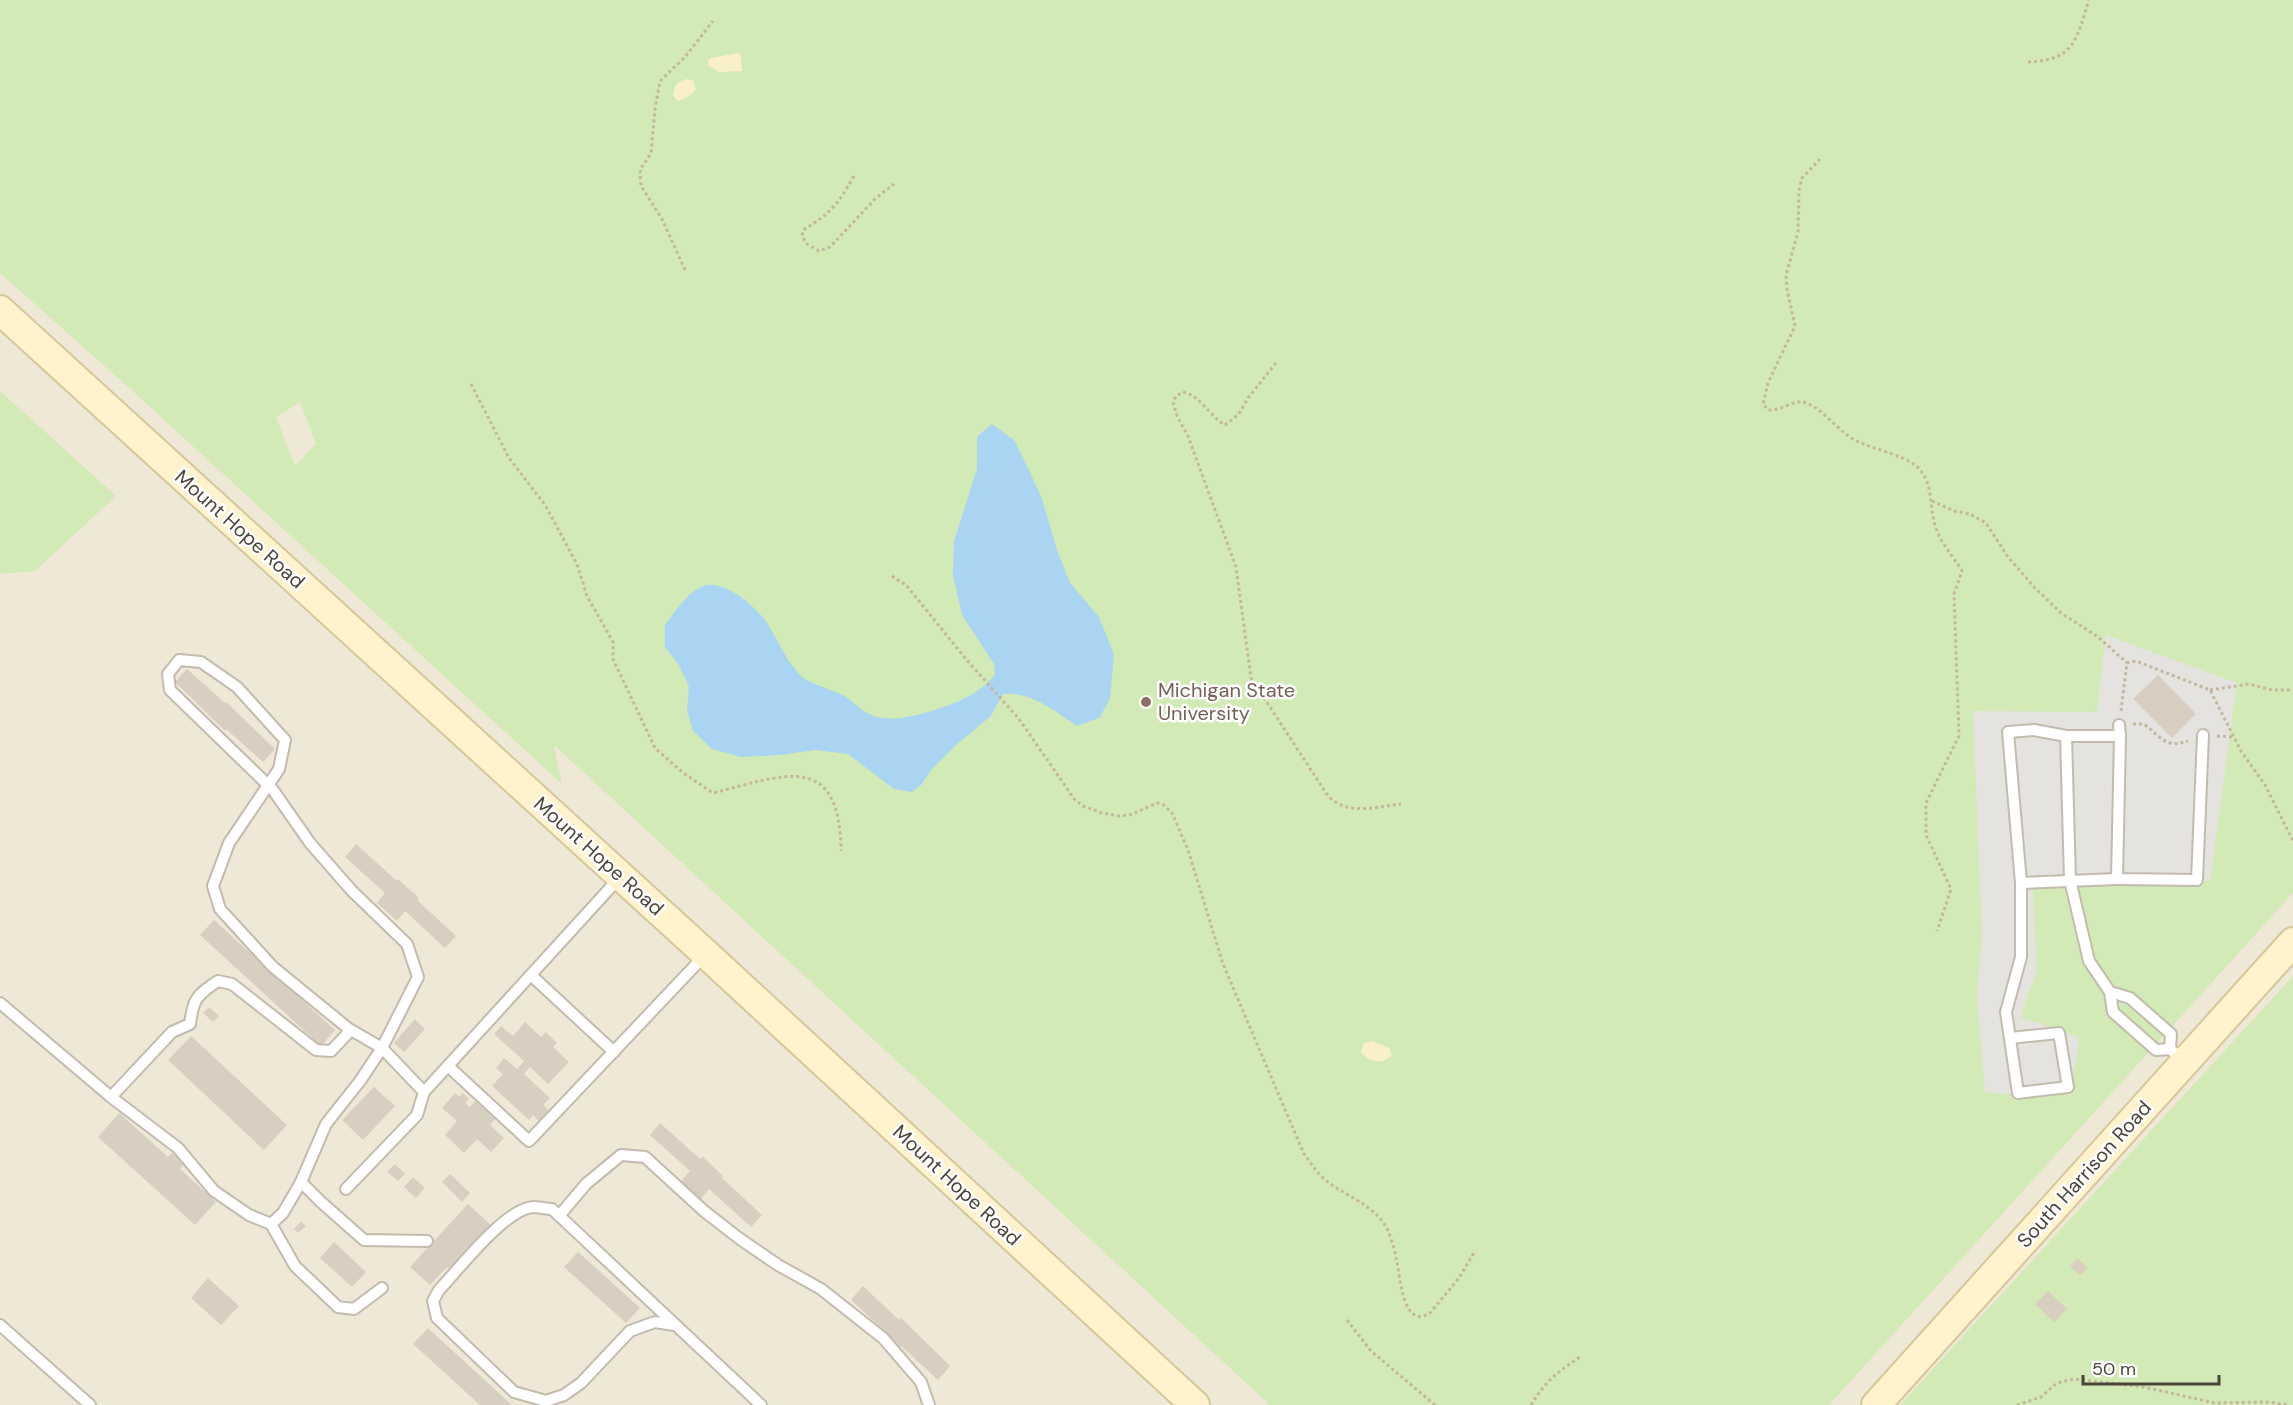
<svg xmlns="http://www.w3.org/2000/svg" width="2293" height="1405" font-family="'DM Sans',sans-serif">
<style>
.education{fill:#efe8d6}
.green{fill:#d2eab5;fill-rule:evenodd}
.sand{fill:#f9efc9}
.parking{fill:#e5e3e0}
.water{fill:#a9d4f2}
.building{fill:#d8cfc1}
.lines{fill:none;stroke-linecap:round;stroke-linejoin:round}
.lane-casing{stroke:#c2bbae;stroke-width:14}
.secondary-casing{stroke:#d6c79b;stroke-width:32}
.path{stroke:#c4b79f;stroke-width:3;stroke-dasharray:3 3;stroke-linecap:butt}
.lane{stroke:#fff;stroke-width:10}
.secondary{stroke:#fff3cd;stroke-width:28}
.education-dot{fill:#8d6e63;stroke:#fff;stroke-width:2}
.labels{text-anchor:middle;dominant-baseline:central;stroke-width:5;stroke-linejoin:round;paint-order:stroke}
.street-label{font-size:20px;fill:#4b4439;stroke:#fff}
.education-label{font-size:20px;fill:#785e54;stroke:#fff;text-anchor:start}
</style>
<rect width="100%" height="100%" fill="#f6f3ec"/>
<rect class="education" x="0" y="0" width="2293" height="1405"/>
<g class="green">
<path d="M 0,0 L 2293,0 L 2293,893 L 1829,1405 L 1270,1405 L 554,745 L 562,784 L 127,386 L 0,273 ZM 300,402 L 316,444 L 295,466 L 276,417 Z"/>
<path d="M 0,391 L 116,496 L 35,571 L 0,574 Z"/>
<path d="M 2293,976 L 2293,1405 L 1900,1405 Z"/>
</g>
<g class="sand">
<path d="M 738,53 L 741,56 L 742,71 L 719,72 L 708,66 L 708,61 L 711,58 Z"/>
<path d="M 687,79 L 694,81 L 696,89 L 691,95 L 678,101 L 673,96 C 673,86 678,81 687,79 Z"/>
<path d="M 1372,1041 L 1389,1048 L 1392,1055 C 1383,1065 1369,1063 1361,1052 L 1364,1043 Z"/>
</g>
<path class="parking" d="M 2106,635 L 2237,683 L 2210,881 L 2083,880 L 2032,876 L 2037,971 L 2020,1017 L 2079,1037 L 2071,1095 L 1985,1093 L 1977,995 L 1982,934 L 1973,711 L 2097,712 Z"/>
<path class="water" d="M 992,424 L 1015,441 L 1041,496 L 1057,550 L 1070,583 L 1099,617 L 1114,654 L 1110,699 L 1099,718 L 1077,726 C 1055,711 1030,691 1003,694 L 991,716 L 957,744 L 932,769 L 921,785 L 912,792 L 894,789 L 848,754 L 816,750 L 779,755 L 741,757 L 712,749 L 693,731 L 687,710 L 689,687 L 679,665 L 665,647 L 665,625 C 675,612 687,593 703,586 C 723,578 757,607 767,623 C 778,640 787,663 802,677 C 813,685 828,688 840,694 C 848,697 855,705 862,710 C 881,724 907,718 928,712 C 952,705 980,695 995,674 L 994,664 L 962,615 L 953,575 L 954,541 L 977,469 L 977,437 Z"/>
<g class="building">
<path d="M 187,669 L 225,703 L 226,702 L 275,749 L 263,762 L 226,729 L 225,731 L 175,682 Z"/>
<path d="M 2158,675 L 2196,714 L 2172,738 L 2133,699 Z"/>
<path d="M 356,844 L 397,881 L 398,879 L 419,898 L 417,900 L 456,936 L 445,948 L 405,911 L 397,921 L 377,903 L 385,893 L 345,857 Z"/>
<path d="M 214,920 L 335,1030 L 321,1046 L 200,935 Z"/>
<path d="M 209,1007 L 219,1016 L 213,1022 L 203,1013 Z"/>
<path d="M 415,1019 L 425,1029 L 404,1052 L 394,1043 Z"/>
<path d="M 525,1022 L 541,1037 L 546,1032 L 557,1043 L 553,1047 L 569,1062 L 548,1084 L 530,1067 L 524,1074 L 550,1098 L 543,1105 L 549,1110 L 539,1121 L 533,1115 L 529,1120 L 492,1086 L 503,1074 L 496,1068 L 504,1058 L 517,1069 L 524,1061 L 494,1034 L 501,1026 L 513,1036 Z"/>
<path d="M 191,1036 L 287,1125 L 264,1150 L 168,1060 Z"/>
<path d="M 374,1087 L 395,1106 L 363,1140 L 342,1120 Z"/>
<path d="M 455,1093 L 459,1097 L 463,1093 L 469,1099 L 465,1103 L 470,1107 L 475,1101 L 495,1119 L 490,1125 L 504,1138 L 491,1152 L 477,1139 L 464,1153 L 445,1135 L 457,1121 L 442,1108 Z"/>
<path d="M 119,1113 L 168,1157 L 172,1153 L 184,1164 L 180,1169 L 216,1202 L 195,1225 L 98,1137 Z"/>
<path d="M 660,1123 L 700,1159 L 703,1157 L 723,1176 L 722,1178 L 762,1215 L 751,1227 L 709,1189 L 701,1199 L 681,1181 L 690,1171 L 650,1135 Z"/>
<path d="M 395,1164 L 405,1174 L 398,1181 L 387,1172 Z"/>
<path d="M 450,1174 L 470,1193 L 462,1202 L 442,1182 Z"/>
<path d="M 413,1177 L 425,1188 L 416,1198 L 404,1187 Z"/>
<path d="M 468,1204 L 493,1227 L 451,1271 L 447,1267 L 430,1285 L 410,1267 Z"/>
<path d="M 301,1222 L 306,1226 L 298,1233 L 294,1229 Z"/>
<path d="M 334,1242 L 366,1272 L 352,1287 L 320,1258 Z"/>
<path d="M 578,1252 L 640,1308 L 626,1323 L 564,1267 Z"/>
<path d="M 2078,1258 L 2088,1268 L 2080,1276 L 2070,1266 Z"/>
<path d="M 208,1278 L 239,1306 L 221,1325 L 191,1298 Z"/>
<path d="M 863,1286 L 899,1320 L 901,1318 L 950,1366 L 938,1380 L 901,1346 L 900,1348 L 887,1335 L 888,1334 L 851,1300 Z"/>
<path d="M 2048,1291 L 2067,1309 L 2054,1322 L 2035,1304 Z"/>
<path d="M 428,1328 L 512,1405 L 480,1405 L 413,1344 Z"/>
</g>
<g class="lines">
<g class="lane-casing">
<g id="lane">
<path d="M 2119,725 L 2120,736 L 2066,736 L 2070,880 L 2089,961 L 2110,992 L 2113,1012 L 2156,1050 L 2170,1049 L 2185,1062"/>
<path d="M 2066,736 L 2034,730 L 2008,732 L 2021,883 L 2117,879"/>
<path d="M 2120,736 L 2117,879 L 2197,880 L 2203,735"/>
<path d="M 532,976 L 614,1052"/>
<path d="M 2110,992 L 2130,998 L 2171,1034 L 2170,1049"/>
<path d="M 0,1003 L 111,1097"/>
<path d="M 2010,1038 L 2059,1033 L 2068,1087 L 2018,1093 L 2006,1012 L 2021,957 L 2021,883"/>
<path d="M 448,1066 L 529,1141 L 706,954"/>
<path d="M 424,1092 L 621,876"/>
<path d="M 301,1182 L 321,1202 L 364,1240 L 427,1241"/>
<path d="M 346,1189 L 417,1115 L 424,1092 L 382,1048 L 418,977 L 407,944 L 352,891 L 310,843 L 273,790 L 268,785 L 170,690 L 168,674 L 179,660 L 201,662 L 237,687 L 285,740 L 279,769 L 229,843 L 213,886 L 220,909 L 273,967 L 349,1029 L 351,1030 L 382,1048 L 360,1081 L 326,1124 L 301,1182 L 283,1213 L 271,1224 L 249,1215 L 214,1191 L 178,1148 L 111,1097 L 172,1032 L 190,1024 C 193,1000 196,995 218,981 L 232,984 L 316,1050 L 331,1051 L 351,1030"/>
<path d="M 559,1216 L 586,1184 L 621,1155 L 645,1157 L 704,1211 L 740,1239 L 778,1265 L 821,1289 L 883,1338 L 921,1382 L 929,1405"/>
<path d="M 271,1224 L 295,1266 L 338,1307 L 354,1309 L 382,1288"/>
<path d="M 0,1325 L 90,1405"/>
<path d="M 674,1325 L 655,1322 L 630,1331 L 581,1383 L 564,1395 L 546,1401 L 514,1392 L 437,1318 L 433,1301 L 439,1290 C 459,1269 505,1209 533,1207 C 539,1207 546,1209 552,1209 L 761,1405"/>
</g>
</g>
<g class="secondary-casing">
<g id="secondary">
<path d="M 0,310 L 706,954 L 1195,1405"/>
<path d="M 1876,1405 L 2293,942"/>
</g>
</g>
<g class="path">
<path d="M 2028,62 C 2075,60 2076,40 2089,0"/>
<path d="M 1820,159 L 1802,178 L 1799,191 L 1798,232 L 1786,275 L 1787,289 L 1795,326 L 1768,383 L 1763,404 L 1768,410 C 1781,411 1794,400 1803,402 C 1824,408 1836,430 1855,440 C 1873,450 1909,455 1921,471 C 1934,488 1929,509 1936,528 C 1941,544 1954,557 1962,571 L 1954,594 L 1959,736 L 1926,803 L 1926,835 L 1951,889 L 1937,931"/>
<path d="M 854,176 C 838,204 831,213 803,230 L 802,236 L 807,244 L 819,251 L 830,247 L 875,199 L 894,184"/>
<path d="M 685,270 L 662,219 L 641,186 L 640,170 L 651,153 L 655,109 L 660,81 L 685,57 L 713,21"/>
<path d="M 1276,363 L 1248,398 L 1239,414 L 1225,425 C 1209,416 1200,395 1183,392 L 1176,396 L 1173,402 L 1177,416 L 1188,436 L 1236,567 L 1251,678 L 1328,796 C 1348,816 1375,807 1401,804"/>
<path d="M 471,384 L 509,458 L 545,505 L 577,564 L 587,596 L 613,642 L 613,659 L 655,748 L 682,772 L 713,793 C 784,775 840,750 841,851"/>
<path d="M 1932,501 L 1954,511 L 1970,514 L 1986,523 L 2008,557 L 2035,588 L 2061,613 L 2098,637 L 2127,663"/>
<path d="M 892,576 L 906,585 L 965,658 L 1019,719 L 1075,800 L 1083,806 L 1102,813 L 1119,816 L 1130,815 L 1157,803 L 1164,805 L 1172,813 L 1188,850 L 1223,964 L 1304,1154 C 1310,1162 1316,1171 1324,1179 C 1344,1196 1377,1205 1388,1231 C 1392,1240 1395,1252 1397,1262 C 1400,1276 1403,1331 1430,1313 L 1459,1278 L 1475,1251"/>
<path d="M 2210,690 L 2249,684 L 2272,690 L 2293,690"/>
<path d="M 2121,711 L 2127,663 L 2136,661 L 2210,690 L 2241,751 L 2265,785 L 2293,841"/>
<path d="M 2133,724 L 2144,724 C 2161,737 2166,749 2188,741"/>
<path d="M 2217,736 L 2234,737"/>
<path d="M 1347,1320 L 1371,1351 L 1435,1405"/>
<path d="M 1531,1405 C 1545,1382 1557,1372 1580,1357"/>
<path d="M 2017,1405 L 2041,1397 L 2057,1383 L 2074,1379 L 2144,1387 L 2215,1403 L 2268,1402 L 2289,1405"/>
</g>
<use href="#lane" class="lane"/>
<use href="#secondary" class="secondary"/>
</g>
<circle class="education-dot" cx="1146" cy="702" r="6"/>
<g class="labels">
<g class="street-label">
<text transform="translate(240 529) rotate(42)">Mount Hope Road</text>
<text transform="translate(599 856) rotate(42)">Mount Hope Road</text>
<text transform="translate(2084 1174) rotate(-48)">South Harrison Road</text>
<text transform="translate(957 1185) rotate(43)">Mount Hope Road</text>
</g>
<g class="education-label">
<text x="1158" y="690">Michigan State<tspan x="1158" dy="23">University</tspan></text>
</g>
</g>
<path d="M2083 1375v9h136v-9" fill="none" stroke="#4b4439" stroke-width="3"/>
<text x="2092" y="1375" font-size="18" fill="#4b4439" stroke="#ffffff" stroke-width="4.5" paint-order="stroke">50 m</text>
</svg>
